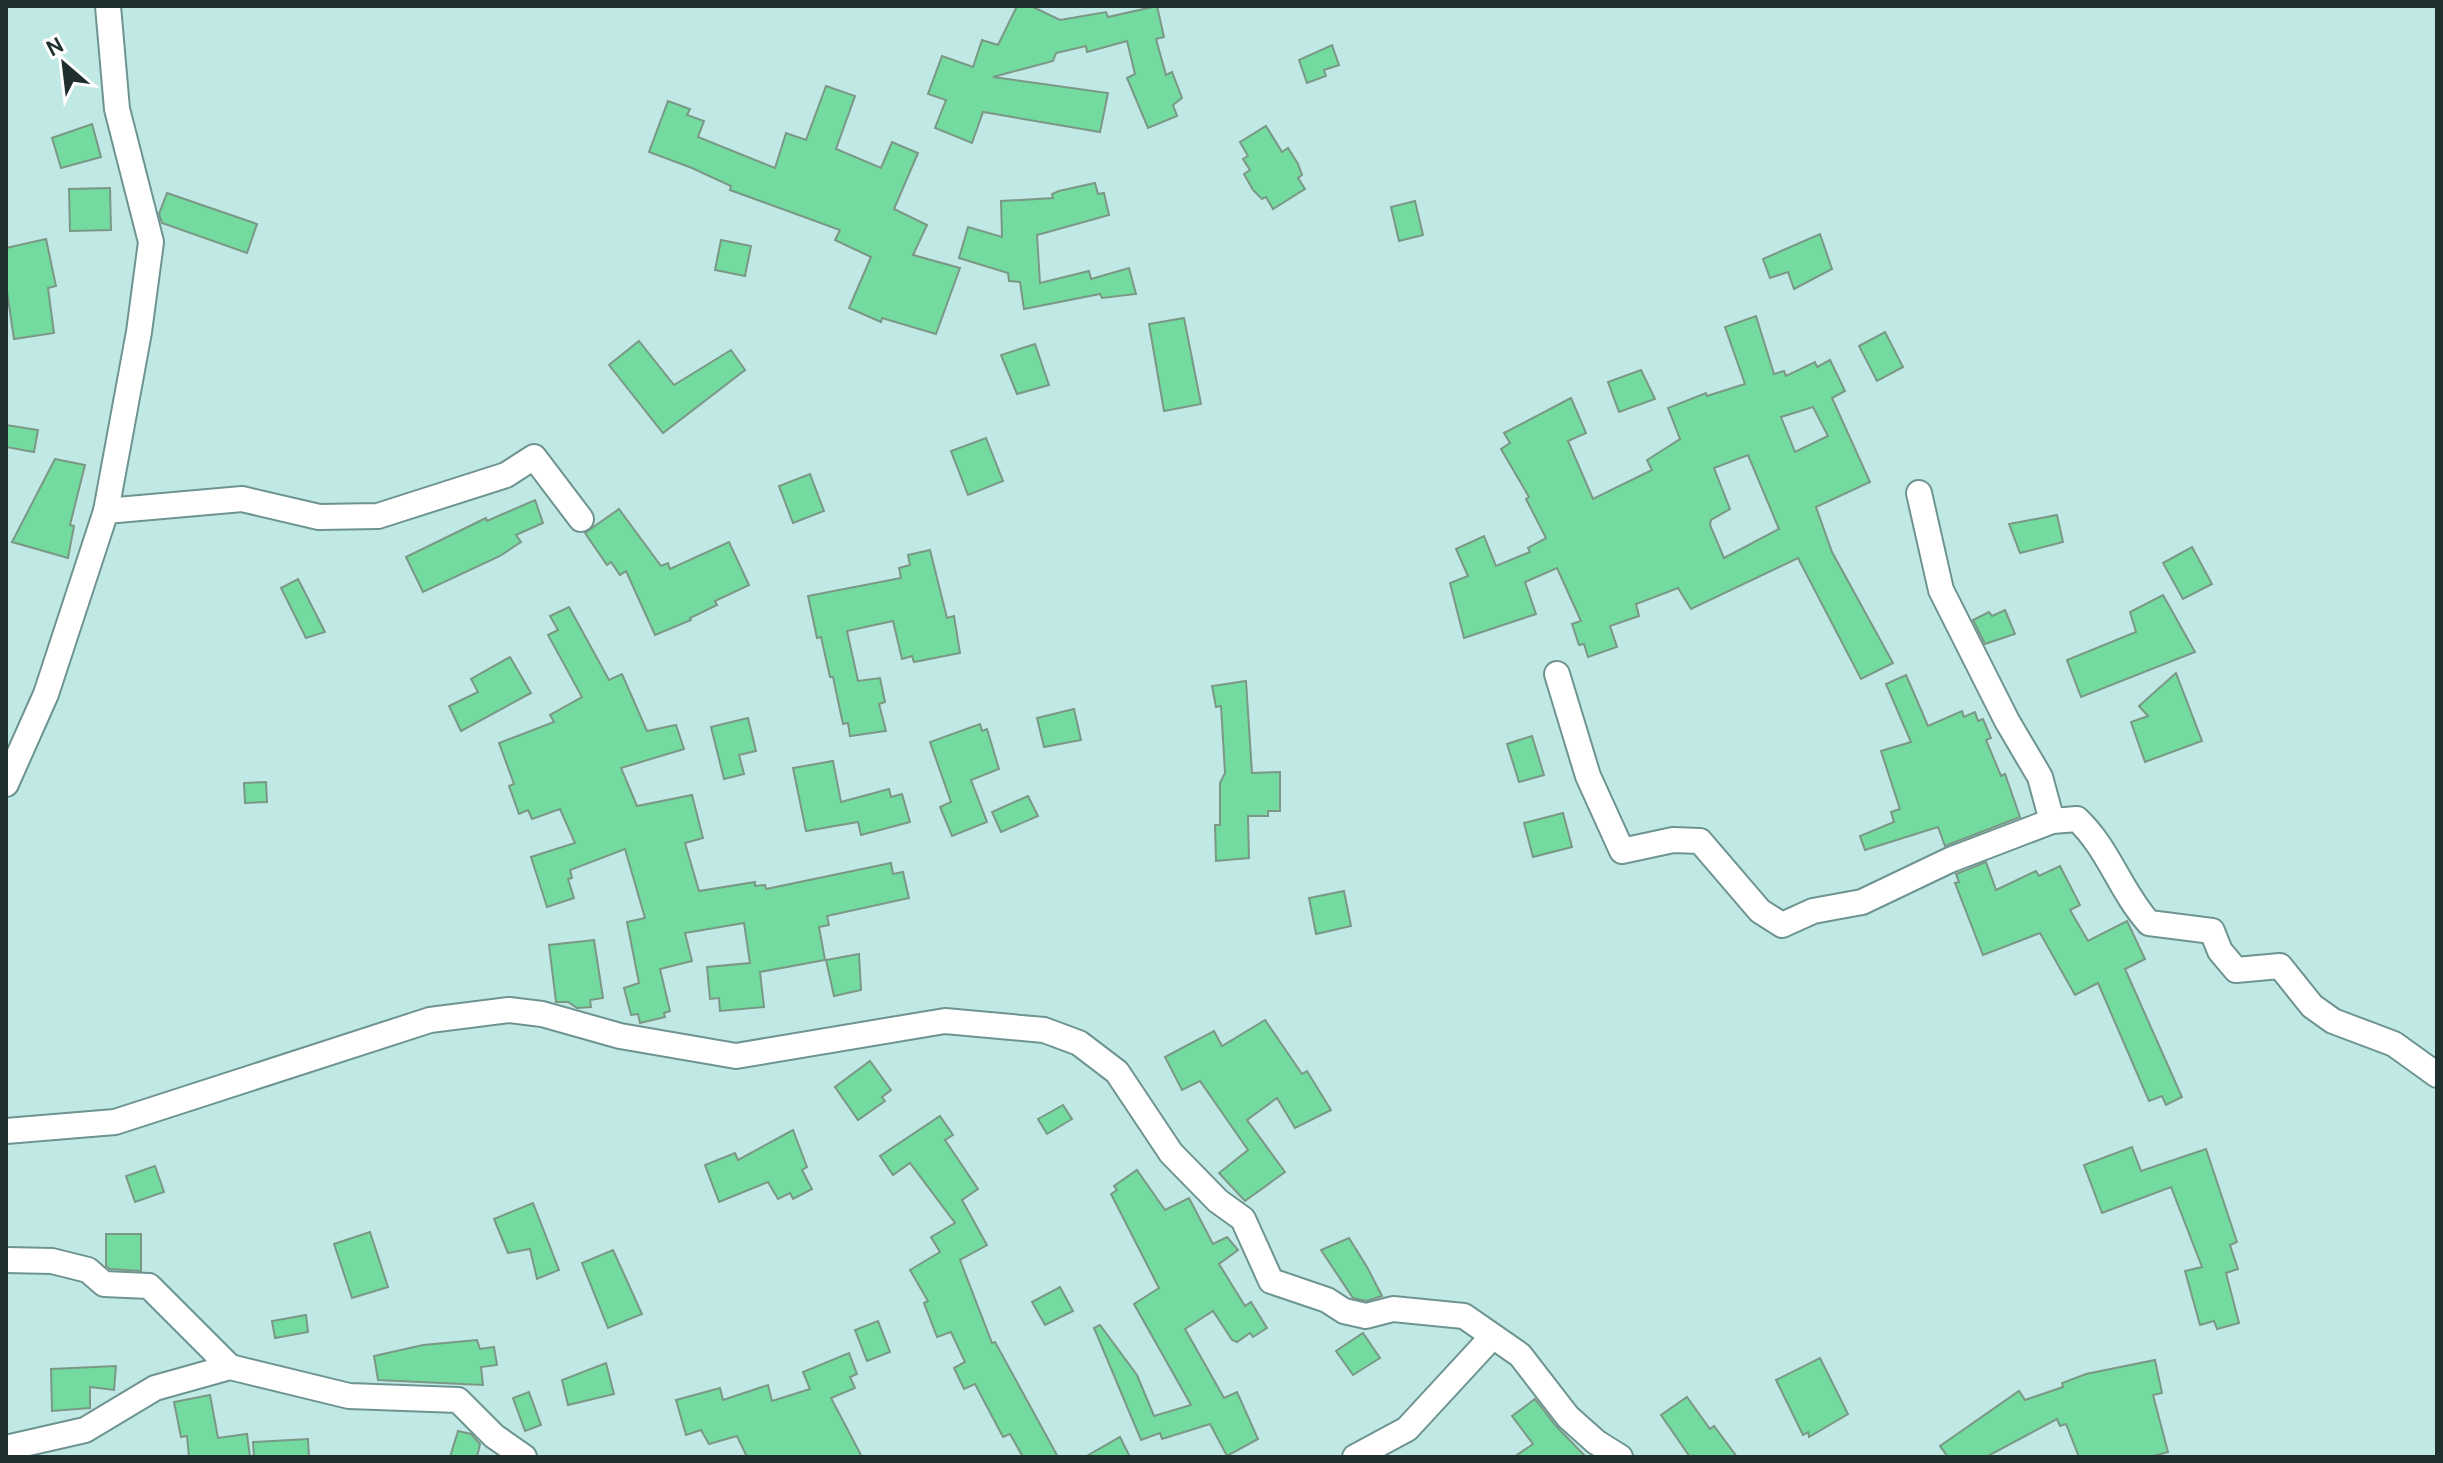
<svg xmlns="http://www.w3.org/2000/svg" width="2443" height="1463" font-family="Cabin,sans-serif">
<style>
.building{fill:#73daa0;stroke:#7a9885;stroke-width:2;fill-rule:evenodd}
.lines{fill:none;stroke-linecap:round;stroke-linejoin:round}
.street-casing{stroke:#6d9490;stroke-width:28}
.street{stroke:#fff;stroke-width:24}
</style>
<rect width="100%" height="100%" fill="#c0e9e5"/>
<g class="building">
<path d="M 1017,6 L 1031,6 L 1060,20 L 1106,12 L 1108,17 L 1157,6 L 1164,37 L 1156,39 L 1166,75 L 1172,72 L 1182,98 L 1173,105 L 1177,116 L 1148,128 L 1127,78 L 1135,74 L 1127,41 L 1087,52 L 1086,46 L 1056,53 L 1053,61 L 993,77 L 1108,93 L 1100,132 L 983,112 L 972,143 L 935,128 L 946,100 L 928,94 L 942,56 L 973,67 L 982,40 L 998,45 Z"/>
<path d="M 1332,45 L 1339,65 L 1324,70 L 1326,76 L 1307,83 L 1299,60 Z"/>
<path d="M 826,86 L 855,96 L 836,149 L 881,168 L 892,142 L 918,153 L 894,209 L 927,225 L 913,255 L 960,268 L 936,334 L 882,318 L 881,322 L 849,308 L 871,257 L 835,240 L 840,230 L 730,190 L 731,186 L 692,168 L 649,152 L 668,101 L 690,109 L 687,115 L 704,121 L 698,137 L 775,168 L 786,133 L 806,140 Z"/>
<path d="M 92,124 L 101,157 L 61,168 L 52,138 Z"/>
<path d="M 1266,126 L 1282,152 L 1288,148 L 1298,164 L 1302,175 L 1298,178 L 1305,189 L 1273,209 L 1266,197 L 1262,199 L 1253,190 L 1244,174 L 1250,170 L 1243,159 L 1248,156 L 1240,142 Z"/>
<path d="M 1095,183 L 1098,194 L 1104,193 L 1109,215 L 1037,235 L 1040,283 L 1089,271 L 1091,279 L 1129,268 L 1136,294 L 1102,298 L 1100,294 L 1024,309 L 1020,282 L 1009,281 L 1008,273 L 959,258 L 968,227 L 1002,237 L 1001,201 L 1053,198 L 1052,194 L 1059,191 Z"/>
<path d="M 110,188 L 111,230 L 70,231 L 69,189 Z"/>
<path d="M 167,193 L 257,224 L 247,253 L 162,223 L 159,214 Z"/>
<path d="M 1415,201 L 1423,235 L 1399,241 L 1391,207 Z"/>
<path d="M 1820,234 L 1832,269 L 1794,289 L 1788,272 L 1770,278 L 1763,259 Z"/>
<path d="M 46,239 L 56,286 L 48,288 L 54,333 L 14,339 L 6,285 L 6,248 Z"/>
<path d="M 721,240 L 751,246 L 745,276 L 715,270 Z"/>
<path d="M 1756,316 L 1774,374 L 1784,371 L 1786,376 L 1815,362 L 1817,367 L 1830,360 L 1845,391 L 1832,398 L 1870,482 L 1816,507 L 1832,552 L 1893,663 L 1861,679 L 1798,558 L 1691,609 L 1678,588 L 1636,604 L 1639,616 L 1610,626 L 1617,647 L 1588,657 L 1584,644 L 1579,645 L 1572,624 L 1581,621 L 1557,568 L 1525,582 L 1536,614 L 1464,638 L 1450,583 L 1468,576 L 1456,549 L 1484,536 L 1496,566 L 1530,552 L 1528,548 L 1546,538 L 1526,499 L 1529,497 L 1501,449 L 1510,443 L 1504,433 L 1571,398 L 1586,433 L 1568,441 L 1593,499 L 1652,470 L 1647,460 L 1680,439 L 1668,408 L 1706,393 L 1707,396 L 1745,384 L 1725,327 ZM 1813,407 L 1828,436 L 1795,452 L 1781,417 ZM 1748,455 L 1779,529 L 1724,558 L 1710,525 L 1711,520 L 1730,509 L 1714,468 Z"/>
<path d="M 1184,318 L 1201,404 L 1164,411 L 1149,324 Z"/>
<path d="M 1885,332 L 1903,367 L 1877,381 L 1859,346 Z"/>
<path d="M 639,341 L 674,385 L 731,350 L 745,370 L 663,433 L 609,365 Z"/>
<path d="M 1035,344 L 1049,385 L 1017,394 L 1001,355 Z"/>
<path d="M 1641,370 L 1655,399 L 1619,412 L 1608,382 Z"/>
<path d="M 6,425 L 38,430 L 34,452 L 6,447 Z"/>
<path d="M 986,438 L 1003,481 L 968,495 L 951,451 Z"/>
<path d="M 55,459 L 85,465 L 70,525 L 74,526 L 68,558 L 12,542 Z"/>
<path d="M 810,474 L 824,511 L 793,523 L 779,486 Z"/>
<path d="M 535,500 L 543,523 L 516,535 L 521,542 L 500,556 L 423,592 L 406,557 L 486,518 L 487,521 Z"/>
<path d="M 619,509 L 661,566 L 668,563 L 670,569 L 729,542 L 749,585 L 715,601 L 717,605 L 690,618 L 691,620 L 655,635 L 626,571 L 620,575 L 611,562 L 607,565 L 585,533 Z"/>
<path d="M 2057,515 L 2063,542 L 2020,553 L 2009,524 Z"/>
<path d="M 2192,547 L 2212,584 L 2183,599 L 2163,563 Z"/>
<path d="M 930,550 L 947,618 L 954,616 L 960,653 L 914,662 L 912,656 L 902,659 L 893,621 L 847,631 L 858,681 L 880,678 L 885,702 L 879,704 L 886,731 L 850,736 L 848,723 L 843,724 L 833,677 L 830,677 L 821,637 L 817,638 L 808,596 L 901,578 L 899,568 L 910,565 L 908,555 Z"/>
<path d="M 298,579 L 325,632 L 306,638 L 281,588 Z"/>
<path d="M 2163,595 L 2195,652 L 2081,697 L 2067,660 L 2136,632 L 2130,612 Z"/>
<path d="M 569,607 L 609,680 L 622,674 L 647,731 L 676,725 L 684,749 L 621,768 L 637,806 L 692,795 L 703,838 L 685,843 L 699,891 L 755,882 L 755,886 L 765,885 L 766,889 L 891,863 L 893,874 L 903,872 L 909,898 L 827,916 L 829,925 L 819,927 L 825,960 L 760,972 L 764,1007 L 720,1011 L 719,998 L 710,999 L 707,967 L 750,963 L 744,923 L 685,933 L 692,961 L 660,969 L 670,1011 L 664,1013 L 665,1017 L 640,1023 L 638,1014 L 631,1015 L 624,988 L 639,983 L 627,922 L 645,918 L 625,849 L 570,870 L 572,878 L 568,879 L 574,898 L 547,907 L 531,857 L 575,843 L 560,809 L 532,819 L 528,810 L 519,814 L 509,786 L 514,784 L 499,743 L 554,722 L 550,715 L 582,697 L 548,635 L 558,630 L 550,616 Z"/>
<path d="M 2005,610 L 2015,634 L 1985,644 L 1973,620 L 1989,612 L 1992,616 Z"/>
<path d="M 510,657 L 531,693 L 461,731 L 449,706 L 478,692 L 471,679 Z"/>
<path d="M 2176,673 L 2202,741 L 2145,762 L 2131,722 L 2148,716 L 2139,706 Z"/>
<path d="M 1906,675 L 1928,726 L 1962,711 L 1964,717 L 1975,712 L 1978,721 L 1983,719 L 1991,738 L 1986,740 L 2001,776 L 2005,774 L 2020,817 L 1945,846 L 1938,827 L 1865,850 L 1860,836 L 1894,822 L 1891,812 L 1900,809 L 1881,751 L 1911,742 L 1886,684 Z"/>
<path d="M 1246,681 L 1252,773 L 1280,772 L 1280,811 L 1268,811 L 1268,816 L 1248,816 L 1249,858 L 1216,861 L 1215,825 L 1220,825 L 1220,783 L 1225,773 L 1221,706 L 1216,707 L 1212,686 Z"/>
<path d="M 1074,709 L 1081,740 L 1044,747 L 1037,718 Z"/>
<path d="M 748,718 L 756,751 L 739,755 L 744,774 L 724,779 L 711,727 Z"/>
<path d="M 980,724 L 982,731 L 987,729 L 999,769 L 971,780 L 987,822 L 952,836 L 940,807 L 951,802 L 930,742 Z"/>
<path d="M 1532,736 L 1544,775 L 1519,782 L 1507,744 Z"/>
<path d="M 833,761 L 841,802 L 889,789 L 891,797 L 902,794 L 910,822 L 861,835 L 858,822 L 806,831 L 793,768 Z"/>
<path d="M 266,782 L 267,802 L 245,803 L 244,783 Z"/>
<path d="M 1028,796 L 1038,816 L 1001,832 L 992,812 Z"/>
<path d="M 1563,813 L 1572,847 L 1533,857 L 1524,823 Z"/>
<path d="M 1986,862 L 1996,890 L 2036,871 L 2039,876 L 2060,866 L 2080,905 L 2070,910 L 2088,941 L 2127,921 L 2145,959 L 2125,969 L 2182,1097 L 2166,1105 L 2162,1096 L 2149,1101 L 2098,983 L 2075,995 L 2040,933 L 1983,955 L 1955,883 L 1959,882 L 1956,874 Z"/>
<path d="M 1344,891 L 1351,926 L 1316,934 L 1309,898 Z"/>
<path d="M 594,940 L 603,998 L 590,1000 L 591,1007 L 577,1008 L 568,1002 L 556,1002 L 549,945 Z"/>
<path d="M 859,954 L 861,990 L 834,996 L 826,960 Z"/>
<path d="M 1265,1020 L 1302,1074 L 1307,1071 L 1331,1110 L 1295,1128 L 1277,1098 L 1247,1120 L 1285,1172 L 1245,1201 L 1219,1173 L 1248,1150 L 1200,1081 L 1182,1090 L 1165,1057 L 1214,1031 L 1222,1046 Z"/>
<path d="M 870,1061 L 891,1090 L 882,1097 L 885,1101 L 858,1120 L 835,1087 Z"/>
<path d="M 1063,1105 L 1072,1119 L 1047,1134 L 1038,1119 Z"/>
<path d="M 940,1116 L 953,1135 L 945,1140 L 978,1189 L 962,1200 L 987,1245 L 960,1260 L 992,1343 L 995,1342 L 1058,1457 L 1023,1457 L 1010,1434 L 1003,1437 L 975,1384 L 964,1389 L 954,1368 L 965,1362 L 951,1332 L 937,1337 L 924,1303 L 928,1301 L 910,1270 L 940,1252 L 931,1237 L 955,1223 L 910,1163 L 893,1175 L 880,1156 Z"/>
<path d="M 793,1130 L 807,1167 L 802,1170 L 812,1189 L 793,1199 L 790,1193 L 778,1199 L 768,1182 L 719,1202 L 705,1165 L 735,1153 L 738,1160 Z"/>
<path d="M 2132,1147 L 2141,1171 L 2206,1149 L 2237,1242 L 2230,1245 L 2238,1269 L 2226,1273 L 2239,1323 L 2217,1329 L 2214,1321 L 2200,1325 L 2185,1271 L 2202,1267 L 2171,1187 L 2102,1213 L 2084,1165 Z"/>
<path d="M 155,1166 L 164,1192 L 135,1202 L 126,1176 Z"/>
<path d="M 1137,1170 L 1165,1210 L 1189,1198 L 1213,1244 L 1227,1237 L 1238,1250 L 1219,1264 L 1245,1306 L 1251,1302 L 1267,1328 L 1253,1337 L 1250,1333 L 1237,1342 L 1232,1340 L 1213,1311 L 1185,1329 L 1224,1398 L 1237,1392 L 1258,1439 L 1227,1456 L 1210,1424 L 1162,1439 L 1160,1433 L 1141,1440 L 1094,1328 L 1100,1325 L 1137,1375 L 1154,1416 L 1191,1405 L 1134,1304 L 1159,1288 L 1111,1194 L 1117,1190 L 1114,1186 Z"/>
<path d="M 533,1203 L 559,1270 L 537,1279 L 530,1249 L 508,1253 L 494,1219 Z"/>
<path d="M 370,1232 L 388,1287 L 352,1298 L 334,1244 Z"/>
<path d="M 106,1234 L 141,1234 L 141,1271 L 110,1269 L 106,1266 Z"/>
<path d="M 1349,1238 L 1367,1267 L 1382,1296 L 1366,1301 L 1353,1298 L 1321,1250 Z"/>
<path d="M 613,1250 L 642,1314 L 608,1328 L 582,1263 Z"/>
<path d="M 1060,1287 L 1073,1311 L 1045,1325 L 1032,1302 Z"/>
<path d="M 306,1315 L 308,1332 L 275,1338 L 272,1321 Z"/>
<path d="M 878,1321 L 890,1352 L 867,1361 L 855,1330 Z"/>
<path d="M 1363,1333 L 1380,1358 L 1353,1375 L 1336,1351 Z"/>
<path d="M 477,1340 L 480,1349 L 494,1347 L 497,1365 L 481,1367 L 483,1385 L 378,1380 L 374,1356 L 423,1345 Z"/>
<path d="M 849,1353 L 857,1374 L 850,1377 L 855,1388 L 831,1398 L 862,1457 L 747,1457 L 737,1436 L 709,1444 L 701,1430 L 686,1435 L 676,1400 L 720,1388 L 723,1400 L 768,1385 L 772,1401 L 810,1389 L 803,1372 Z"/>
<path d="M 1820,1358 L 1848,1414 L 1809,1437 L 1808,1432 L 1803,1435 L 1776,1380 Z"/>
<path d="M 2155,1360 L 2162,1393 L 2153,1395 L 2168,1452 L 2150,1457 L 2079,1457 L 2066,1424 L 2060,1426 L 2057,1419 L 1986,1457 L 1948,1457 L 1940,1446 L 2019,1391 L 2025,1400 L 2063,1387 L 2062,1383 L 2086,1374 Z"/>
<path d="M 606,1363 L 614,1394 L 568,1405 L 562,1380 Z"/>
<path d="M 116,1366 L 114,1390 L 90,1387 L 90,1408 L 52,1411 L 51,1369 Z"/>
<path d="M 529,1392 L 541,1425 L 525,1431 L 513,1398 Z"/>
<path d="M 210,1395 L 218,1438 L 247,1434 L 250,1457 L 189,1457 L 187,1436 L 181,1437 L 174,1402 Z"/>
<path d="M 1687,1397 L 1710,1429 L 1714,1426 L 1737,1457 L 1690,1457 L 1661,1415 Z"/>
<path d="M 1535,1399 L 1556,1426 L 1586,1457 L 1514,1457 L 1533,1444 L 1512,1416 Z"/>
<path d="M 458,1431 L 471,1434 L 480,1444 L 477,1457 L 450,1457 Z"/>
<path d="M 1120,1437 L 1130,1457 L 1085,1457 Z"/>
<path d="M 308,1439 L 309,1457 L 254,1457 L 253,1442 Z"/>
</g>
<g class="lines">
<g class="street-casing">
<g id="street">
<path d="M 1919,493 L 1941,590 L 2007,721 L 2040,777 L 2052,821"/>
<path d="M 106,511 L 139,332 L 151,242 L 117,109 L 108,6"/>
<path d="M 1557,674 L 1588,776 L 1622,851 L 1673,840 L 1700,841 L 1760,911 L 1782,925 L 1813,911 L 1862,902 L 1950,860 L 2052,821 L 2077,819 C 2109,849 2120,891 2149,923 L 2212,931 L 2220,951 L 2236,970 L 2280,966 L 2312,1006 L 2333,1021 L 2394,1044 L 2437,1075"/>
<path d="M 6,784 L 46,694 L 106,511 L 242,499 L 319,517 L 378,516 L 506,475 L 534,457 L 581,519"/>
<path d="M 6,1131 L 115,1122 L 430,1020 L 509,1010 L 542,1014 L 620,1036 L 736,1056 L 945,1021 L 1044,1030 L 1079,1043 L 1117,1072 L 1171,1153 L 1218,1201 L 1243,1219 L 1271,1281 L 1327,1300 L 1344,1311 L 1366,1316 L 1393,1309 L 1464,1316 L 1520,1355 L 1568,1417 L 1596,1442 L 1620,1457"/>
<path d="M 6,1260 L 52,1261 L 88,1270 L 104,1284 L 149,1286 L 230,1367"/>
<path d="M 6,1448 L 85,1430 L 155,1388 L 230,1367 L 349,1396 L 458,1400 L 494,1436 L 524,1457"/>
<path d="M 1355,1457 L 1407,1429 L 1491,1338"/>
</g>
</g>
<use href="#street" class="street"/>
</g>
<rect width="2443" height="1463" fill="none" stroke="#1f2f2e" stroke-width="16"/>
<g transform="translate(64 64) rotate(332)" stroke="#ffffff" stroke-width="6" paint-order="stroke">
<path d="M0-6L14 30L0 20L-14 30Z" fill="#1f2f2e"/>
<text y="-12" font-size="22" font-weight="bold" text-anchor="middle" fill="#1f2f2e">N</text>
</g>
</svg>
